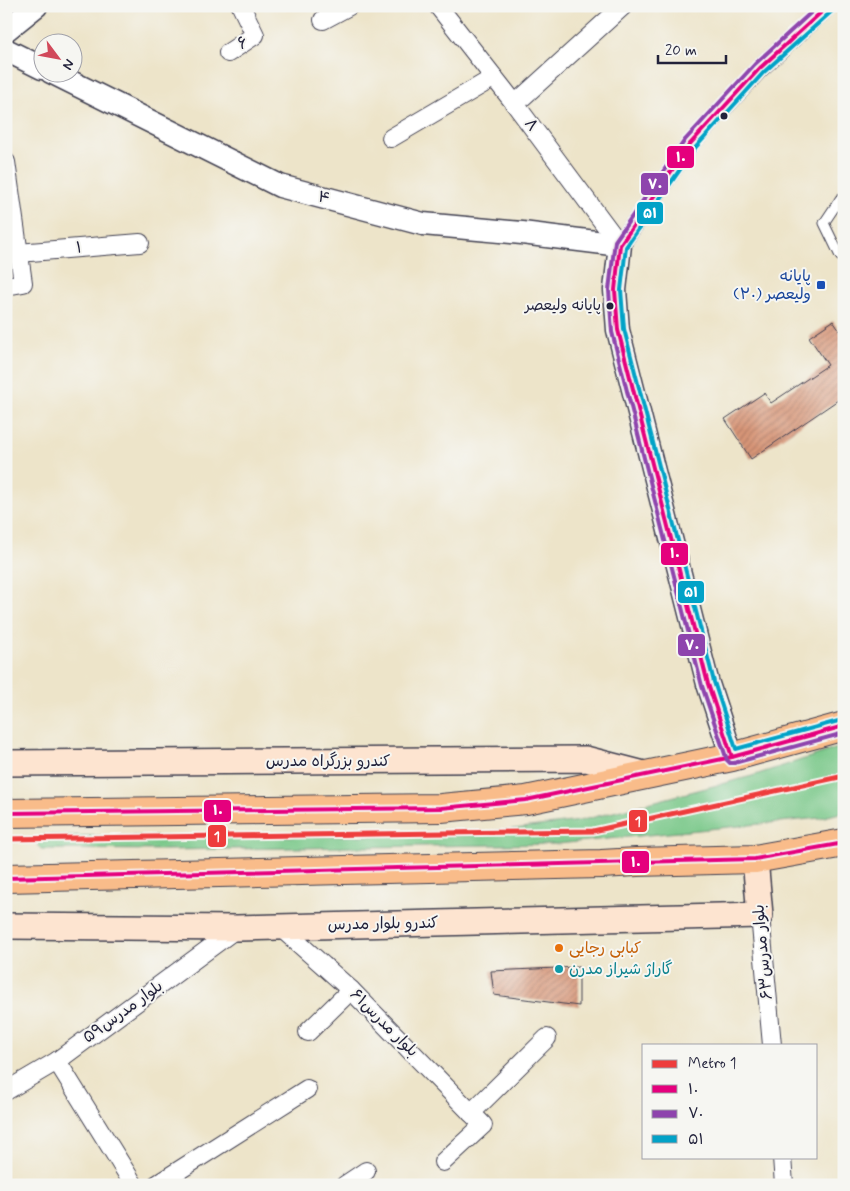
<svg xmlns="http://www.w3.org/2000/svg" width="850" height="1191" font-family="Mynerve,'Playpen Sans Arabic',sans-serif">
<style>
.green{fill:#79c889;stroke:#4e7562}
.building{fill:url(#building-hatch)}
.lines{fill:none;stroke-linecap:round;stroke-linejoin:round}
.service-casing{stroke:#403f50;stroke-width:11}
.minor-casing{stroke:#403f50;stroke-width:20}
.tertiary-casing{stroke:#403f50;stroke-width:25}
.secondary-casing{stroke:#403f50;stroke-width:28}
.primary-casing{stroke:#403f50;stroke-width:30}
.service{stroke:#fff;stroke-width:9}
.minor{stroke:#fff;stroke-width:18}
.tertiary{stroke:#fff;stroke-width:22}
.secondary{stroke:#fde4d0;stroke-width:25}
.primary{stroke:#f9bc8a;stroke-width:28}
.bus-1-casing{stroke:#f6f6f2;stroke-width:8}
.bus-2-casing{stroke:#f6f6f2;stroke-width:8}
.bus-3-casing{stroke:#f6f6f2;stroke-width:8}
.bus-1{stroke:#e5007d;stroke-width:4}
.bus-2{stroke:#8e44ad;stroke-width:4}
.bus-3{stroke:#02a2c7;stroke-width:4}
.metro-1-casing{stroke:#f6f6f2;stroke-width:9}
.metro-1{stroke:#ee3c3c;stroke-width:5}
.bus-dot{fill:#22223b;stroke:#f6f6f2;stroke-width:2}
.transit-dot{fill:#1a4fb4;stroke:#f6f6f2;stroke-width:2}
.food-dot{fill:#e8710a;stroke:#f6f6f2;stroke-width:2}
.culture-dot{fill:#0f9aa8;stroke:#f6f6f2;stroke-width:2}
.labels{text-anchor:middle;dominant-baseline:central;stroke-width:4;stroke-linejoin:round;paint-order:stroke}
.bus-label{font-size:15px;fill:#22223b;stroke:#f6f6f2;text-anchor:end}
.street-label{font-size:16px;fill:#22223b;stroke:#f6f6f2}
.transit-label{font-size:16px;fill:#164399;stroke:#f6f6f2;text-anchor:end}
.food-label{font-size:16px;fill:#c56008;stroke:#f6f6f2;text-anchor:start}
.culture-label{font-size:16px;fill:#0d838f;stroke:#f6f6f2;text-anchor:start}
.line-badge{stroke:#f6f6f2;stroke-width:2}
.badge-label{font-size:14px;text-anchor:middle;font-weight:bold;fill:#fff}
</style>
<defs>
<pattern id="building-hatch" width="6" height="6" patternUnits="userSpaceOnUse" patternTransform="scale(1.25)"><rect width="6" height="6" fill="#d79577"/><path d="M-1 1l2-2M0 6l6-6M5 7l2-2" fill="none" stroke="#ae7963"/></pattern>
</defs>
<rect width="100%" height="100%" fill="#f6f6f2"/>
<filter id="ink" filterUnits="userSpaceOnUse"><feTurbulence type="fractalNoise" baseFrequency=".02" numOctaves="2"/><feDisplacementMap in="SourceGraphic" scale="10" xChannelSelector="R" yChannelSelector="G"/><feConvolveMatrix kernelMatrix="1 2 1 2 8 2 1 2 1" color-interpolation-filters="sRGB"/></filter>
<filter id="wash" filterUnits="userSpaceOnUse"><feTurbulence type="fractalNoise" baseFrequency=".0096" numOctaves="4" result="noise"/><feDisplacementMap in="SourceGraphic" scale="20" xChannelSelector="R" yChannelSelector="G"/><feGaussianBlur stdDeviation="1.12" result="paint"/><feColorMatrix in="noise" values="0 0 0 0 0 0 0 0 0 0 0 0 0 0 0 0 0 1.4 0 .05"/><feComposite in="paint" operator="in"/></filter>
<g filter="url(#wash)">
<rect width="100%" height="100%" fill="#ede4c9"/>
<path class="green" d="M 844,746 L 844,812 L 820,818 L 557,844 L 166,850 L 41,849 L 35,841 L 45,835 L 191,837 L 465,835 L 579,821 L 752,776 Z"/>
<g id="blocks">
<g class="building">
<path d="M 833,321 L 844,337 L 844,396 L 751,459 L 725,419 L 764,393 L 771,403 L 828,365 L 809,337 Z"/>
<path d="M 579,967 L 579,1006 L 494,995 L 491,971 Z"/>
</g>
</g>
</g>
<g filter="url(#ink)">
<use href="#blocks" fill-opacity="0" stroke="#403f50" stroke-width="1"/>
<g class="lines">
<g class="service-casing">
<path id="service" d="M 844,196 L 840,199 L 824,223 L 840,256 L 844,259"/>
</g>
<g class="minor-casing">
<g id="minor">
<path d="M 438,6 L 515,104 L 620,245 L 690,144 L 760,68 L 828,6"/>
<path d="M 323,20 L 349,6"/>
<path d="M 228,53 L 255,35 L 241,6"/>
<path d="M 515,104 L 623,6"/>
<path d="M 391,138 L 493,78"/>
<path d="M 6,162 L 23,283 L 6,286"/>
<path d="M 18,253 L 140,243"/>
<path d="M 760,915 L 772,1045"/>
<path d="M 280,927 L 351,990 L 483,1125 L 443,1162"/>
<path d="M 308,1032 L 351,990"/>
<path d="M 57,1061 L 134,1185"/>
<path d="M 6,1091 L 57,1061 L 237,928"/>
<path d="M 471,1113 L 547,1038"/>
<path d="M 782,1157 L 784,1185"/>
<path d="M 156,1185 L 307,1089"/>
<path d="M 345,1185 L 366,1171"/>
</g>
</g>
<g class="tertiary-casing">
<g id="tertiary">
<path d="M 6,30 L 36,6"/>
<path d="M 6,50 L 42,68"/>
<path d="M 51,72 L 280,186 L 423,224 L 522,233 L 620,245 L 615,290 L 618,330 L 708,684 L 732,757"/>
</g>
</g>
<g class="secondary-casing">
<g id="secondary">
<path d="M 6,763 L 586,759 L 648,775"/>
<path d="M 6,926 L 237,928 L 760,915 L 755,859"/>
</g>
</g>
<g class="primary-casing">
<g id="primary">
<path d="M 6,813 L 441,808 L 526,800 L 732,757 L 844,726"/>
<path d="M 6,878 L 601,864 L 637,862 L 755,859 L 844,843"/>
</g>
</g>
<use href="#service" class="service"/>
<use href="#minor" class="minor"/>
<use href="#tertiary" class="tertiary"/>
<use href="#secondary" class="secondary"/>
<use href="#primary" class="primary"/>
<g class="bus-1-casing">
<g id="bus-1">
<path d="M 732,757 L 708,684 L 618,330 L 615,290 L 620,245 L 690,144 L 760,68 L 828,6"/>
<path d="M 6,813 L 441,808 L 526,800 L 732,757 L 844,726"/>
<path d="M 6,878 L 755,859 L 844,843"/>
</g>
</g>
<g class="bus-2-casing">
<path id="bus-2" d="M 818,6 L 755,64 L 685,140 L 615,241 L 609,290 L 612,332 L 702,686 L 727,760 L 730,763 L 734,763 L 844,733"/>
</g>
<g class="bus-3-casing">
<path id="bus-3" d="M 832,11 L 764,72 L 695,148 L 626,247 L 621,290 L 624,329 L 714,682 L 736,749 L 842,720"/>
</g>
<use href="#bus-1" class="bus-1"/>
<use href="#bus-2" class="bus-2"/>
<use href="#bus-3" class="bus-3"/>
<g class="metro-1-casing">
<path id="metro-1" d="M 6,839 L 593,831 L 844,776"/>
</g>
<use href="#metro-1" class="metro-1"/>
</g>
</g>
<g class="bus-dot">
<circle cx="724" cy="116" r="4.5"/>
<circle cx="610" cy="306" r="4.5"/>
</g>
<rect class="transit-dot" x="816" y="280" width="10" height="10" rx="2.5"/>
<circle class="food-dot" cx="559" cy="948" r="5"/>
<circle class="culture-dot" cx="559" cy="969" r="5"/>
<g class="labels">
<g class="bus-label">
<text x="601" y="306">پایانه ولیعصر</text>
</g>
<g class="street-label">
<text transform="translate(243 43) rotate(-34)">۶</text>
<text transform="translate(531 125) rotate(53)">۸</text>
<text transform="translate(324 198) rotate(15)">۴</text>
<text transform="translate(79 248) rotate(-5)">۱</text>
<text x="328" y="761">کندرو بزرگراه مدرس</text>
<text transform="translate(383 924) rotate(-1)">کندرو بلوار مدرس</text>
<text transform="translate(763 952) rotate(-95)">بلوار مدرس۶۳</text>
<text transform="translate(123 1012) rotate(-36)">بلوار مدرس۵۹</text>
<text transform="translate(384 1023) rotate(45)">بلوار مدرس۶۱</text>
</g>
<g class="transit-label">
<text x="811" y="276">پایانه<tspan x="811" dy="18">ولیعصر (۲۰)</tspan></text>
</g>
<g class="food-label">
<text x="569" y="948">کبابی رجایی</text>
</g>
<g class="culture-label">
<text x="569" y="969">گاراژ شیراز مدرن</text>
</g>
</g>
<g class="line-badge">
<rect x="666" y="145" width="29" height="24" rx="5" fill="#e5007d"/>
<rect x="640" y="172" width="29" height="24" rx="5" fill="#8e44ad"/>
<rect x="636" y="201" width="28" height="24" rx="5" fill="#02a2c7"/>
<rect x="660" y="542" width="29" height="24" rx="5" fill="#e5007d"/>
<rect x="677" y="580" width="28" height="24" rx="5" fill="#02a2c7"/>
<rect x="677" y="633" width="29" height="24" rx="5" fill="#8e44ad"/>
<rect x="203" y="799" width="29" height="24" rx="5" fill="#e5007d"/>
<rect x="628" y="809" width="20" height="24" rx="5" fill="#ee3c3c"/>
<rect x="207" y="824" width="20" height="24" rx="5" fill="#ee3c3c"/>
<rect x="621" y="850" width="29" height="24" rx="5" fill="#e5007d"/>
</g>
<g class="badge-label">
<text x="681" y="162">۱۰</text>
<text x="655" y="189">۷۰</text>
<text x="650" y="218">۵۱</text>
<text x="675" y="558">۱۰</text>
<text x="691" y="597">۵۱</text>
<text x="692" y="650">۷۰</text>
<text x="218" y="815">۱۰</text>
<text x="638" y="826">1</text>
<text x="217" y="841">1</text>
<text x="636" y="867">۱۰</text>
</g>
<rect width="850" height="1191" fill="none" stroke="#f6f6f2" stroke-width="25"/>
<rect x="642" y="1044" width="175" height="115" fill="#f6f6f2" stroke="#a1a1a9"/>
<rect x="652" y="1060" width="25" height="8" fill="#ee3c3c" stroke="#a1a1a9"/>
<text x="688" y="1068" font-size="15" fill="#22223b">Metro 1</text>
<rect x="652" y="1085" width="25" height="8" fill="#e5007d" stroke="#a1a1a9"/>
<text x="688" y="1094" font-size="15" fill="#22223b">۱۰</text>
<rect x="652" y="1110" width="25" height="8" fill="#8e44ad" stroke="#a1a1a9"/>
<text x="688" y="1118" font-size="15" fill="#22223b">۷۰</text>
<rect x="652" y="1135" width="25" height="8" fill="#02a2c7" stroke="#a1a1a9"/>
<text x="688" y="1144" font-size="15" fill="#22223b">۵۱</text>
<g transform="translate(58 58) rotate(122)"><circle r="24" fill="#f6f6f2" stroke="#a1a1a9"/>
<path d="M0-4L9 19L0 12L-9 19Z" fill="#d1495b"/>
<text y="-8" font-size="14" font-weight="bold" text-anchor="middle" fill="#22223b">N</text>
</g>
<path d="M658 55v8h68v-8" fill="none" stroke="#22223b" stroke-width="2.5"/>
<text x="665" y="55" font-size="15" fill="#22223b" stroke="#f6f6f2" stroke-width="4" paint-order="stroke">20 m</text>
</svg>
